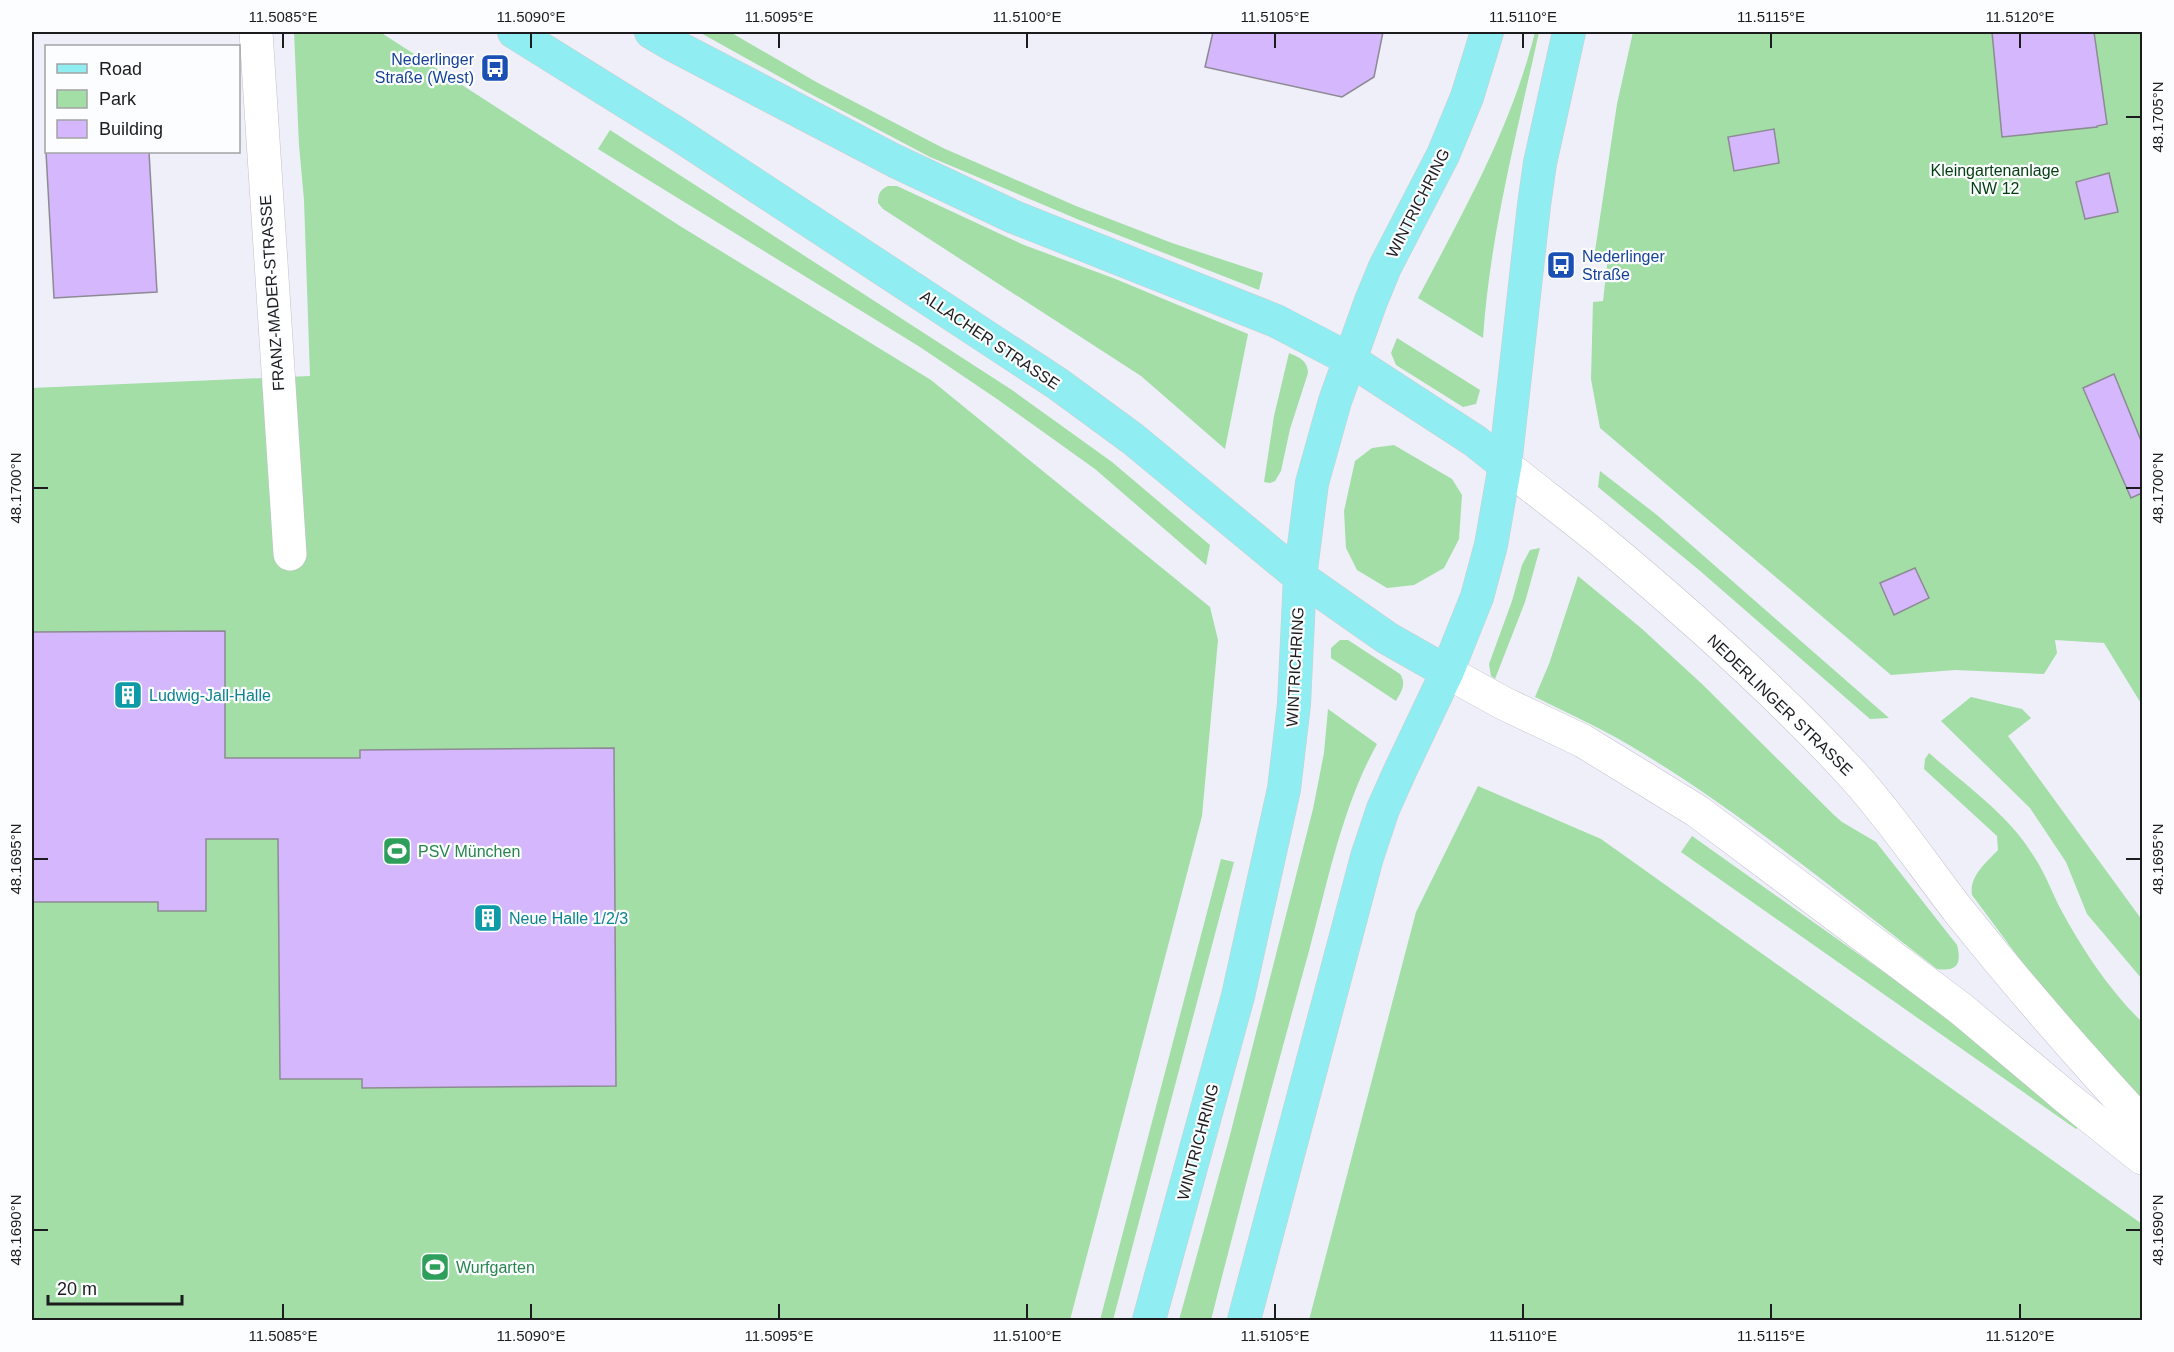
<svg xmlns="http://www.w3.org/2000/svg" width="2174" height="1352" font-family="Helvetica,sans-serif">
<style>
.green{fill:#a2dea6}
.building{fill:#d4b7fd;stroke:#8d8a93;stroke-width:1.5}
.lines{fill:none;stroke-linecap:round;stroke-linejoin:round}
.minor-casing{stroke:#c1c1cb;stroke-width:34}
.major-casing{stroke:#cdcdce;stroke-width:34}
.minor{stroke:#fff;stroke-width:33}
.major{stroke:#90eef3;stroke-width:33}
.ticks{fill:none;stroke:#1c1c1f;stroke-width:2}
.labels{text-anchor:middle;dominant-baseline:central;stroke-width:4.5;stroke-linejoin:round;paint-order:stroke}
.transit-label{font-size:16px;fill:#164399;stroke:#fcfdfe;text-anchor:end}
.park-label{font-size:16px;fill:#033e11;stroke:#fcfdfe}
.street-label{font-size:16px;fill:#1c1c1f;stroke:#fcfdfe}
.culture-label{font-size:16px;fill:#0d838f;stroke:#fcfdfe;text-anchor:start}
.leisure-label{font-size:16px;fill:#27864d;stroke:#fcfdfe;text-anchor:start}
.neatline{fill:none;stroke:#1c1c1f;stroke-width:2}
.ticks-label{font-size:15px;text-anchor:middle;fill:#1c1c1f}
</style>
<rect width="100%" height="100%" fill="#eeeff8"/>
<g class="green">
<path d="M 294,32 L 380,32 L 680,226 L 931,380 L 1210,607 L 1218,640 L 1202,816 L 1070,1320 L 32,1320 L 32,388 L 310,376 L 304,200 L 299,145 Z"/>
<path d="M 699,32 L 730,32 L 818,83 L 943,148 L 1076,206 L 1172,243 L 1263,273 L 1259,290 L 1077,219 L 930,157 L 805,91 Z"/>
<path d="M 1535,32 L 1539,32 C 1517,133 1490,234 1483,338 L 1418,298 C 1464,210 1511,129 1535,32 Z"/>
<path d="M 1633,32 L 2142,32 L 2142,705 L 2104,643 L 2055,640 L 2057,653 L 2044,674 L 1955,670 L 1891,675 L 1600,428 L 1591,379 L 1593,302 L 1603,301 L 1608,257 L 1595,251 L 1617,104 Z"/>
<path d="M 610,130 L 1012,390 L 1112,462 L 1210,545 L 1206,565 L 1095,469 L 997,399 L 920,347 L 598,149 Z"/>
<path d="M 888,186 L 897,186 L 1024,245 L 1113,278 L 1248,334 L 1225,449 L 1141,376 L 883,209 L 878,203 C 878,195 879,190 888,186 Z"/>
<path d="M 1397,338 L 1480,390 L 1476,404 L 1463,407 L 1396,365 L 1391,353 Z"/>
<path d="M 1289,353 C 1298,357 1308,360 1308,373 L 1290,429 L 1281,471 L 1275,481 L 1270,483 L 1264,482 L 1274,416 Z"/>
<path d="M 1394,445 L 1452,479 L 1462,495 L 1459,539 L 1444,568 L 1414,585 L 1387,588 L 1357,570 L 1346,548 L 1344,511 L 1355,461 L 1372,448 Z"/>
<path d="M 1600,471 L 1657,515 L 1889,718 L 1870,719 L 1699,570 L 1598,487 Z"/>
<path d="M 1540,548 L 1525,602 L 1495,679 L 1491,676 L 1489,664 L 1512,601 L 1522,565 L 1530,550 Z"/>
<path d="M 1578,576 L 1641,628 L 1702,684 L 1834,815 L 1842,822 L 1876,842 L 1957,945 C 1962,964 1957,972 1937,969 C 1841,895 1747,817 1644,754 C 1609,732 1572,715 1535,697 L 1549,664 Z"/>
<path d="M 1340,640 L 1348,640 L 1400,674 C 1407,684 1401,692 1396,701 L 1331,658 L 1331,648 Z"/>
<path d="M 1971,697 L 2022,709 L 2031,718 L 2008,736 L 2142,920 L 2142,979 L 2087,914 L 2066,862 L 2030,808 L 1941,721 Z"/>
<path d="M 1328,709 L 1377,744 C 1342,807 1328,881 1309,951 C 1275,1074 1242,1197 1211,1320 L 1179,1320 L 1229,1139 L 1313,809 L 1324,753 Z"/>
<path d="M 1929,753 C 1965,785 2008,814 2033,855 C 2044,871 2051,890 2060,908 C 2082,949 2109,990 2142,1022 L 2142,1105 L 2048,997 L 1972,895 C 1969,876 1986,863 1998,850 L 1997,836 L 1924,769 L 1925,759 Z"/>
<path d="M 1478,786 L 1601,839 L 2142,1224 L 2142,1320 L 1309,1320 L 1416,912 Z"/>
<path d="M 1692,836 L 1895,980 L 1978,1043 L 2080,1126 L 2076,1129 L 1681,852 Z"/>
<path d="M 1221,859 L 1234,862 L 1113,1320 L 1100,1320 Z"/>
</g>
<g class="building">
<path d="M 1213,32 L 1383,32 L 1374,77 L 1342,97 L 1205,67 Z"/>
<path d="M 1992,32 L 2094,32 L 2107,124 L 2097,126 L 2097,127 L 2002,137 Z"/>
<path d="M 1774,129 L 1779,163 L 1734,171 L 1728,137 Z"/>
<path d="M 46,152 L 149,152 L 157,292 L 54,298 Z"/>
<path d="M 2109,173 L 2118,212 L 2085,219 L 2076,182 Z"/>
<path d="M 2114,374 L 2142,443 L 2142,493 L 2131,498 L 2083,388 Z"/>
<path d="M 1915,568 L 1929,598 L 1894,615 L 1880,583 Z"/>
<path d="M 225,631 L 225,758 L 360,758 L 360,750 L 614,748 L 616,1086 L 362,1088 L 362,1079 L 280,1079 L 278,839 L 206,839 L 206,911 L 158,911 L 158,902 L 32,902 L 32,632 Z"/>
</g>
<g class="lines">
<g class="minor-casing">
<g id="minor">
<path d="M 256,32 L 290,554"/>
<path d="M 1505,465 C 1536,490 1568,514 1599,539 C 1688,613 1775,690 1853,775 C 1892,818 1923,865 1958,910 C 2017,984 2078,1054 2142,1123"/>
<path d="M 1447,672 L 1503,703 L 1583,741 L 1697,811 L 1960,1008 L 2067,1098 L 2142,1158"/>
</g>
</g>
<g class="major-casing">
<g id="major">
<path d="M 514,32 L 676,133 L 1058,384 L 1133,439 L 1300,577 L 1387,638 L 1447,672"/>
<path d="M 651,32 L 673,45 L 895,161 L 1014,217 L 1276,321 L 1349,359 L 1475,441 L 1505,465"/>
<path d="M 1149,1320 L 1238,996 L 1284,789 L 1294,704 L 1300,577 L 1312,483 L 1335,401 L 1371,301 L 1385,267 L 1443,155 L 1467,97 L 1487,32"/>
<path d="M 1244,1320 L 1367,857 L 1383,809 L 1400,771 L 1447,672 L 1477,597 L 1491,545 L 1505,465 L 1534,205 L 1540,163 L 1569,32"/>
</g>
</g>
<use href="#minor" class="minor"/>
<use href="#major" class="major"/>
</g>
<path class="ticks" d="M 283,33 L 283,48M 531,33 L 531,48M 779,33 L 779,48M 1027,33 L 1027,48M 1275,33 L 1275,48M 1523,33 L 1523,48M 1771,33 L 1771,48M 2020,33 L 2020,48M 2126,117 L 2141,117M 33,488 L 48,488M 2126,488 L 2141,488M 33,859 L 48,859M 2126,859 L 2141,859M 33,1230 L 48,1230M 2126,1230 L 2141,1230M 283,1304 L 283,1319M 531,1304 L 531,1319M 779,1304 L 779,1319M 1027,1304 L 1027,1319M 1275,1304 L 1275,1319M 1523,1304 L 1523,1319M 1771,1304 L 1771,1319M 2020,1304 L 2020,1319"/>
<defs>
<g id="bus-square" transform="scale(1.5)"><rect x="-9" y="-9" width="18" height="18" rx="4" fill="#1a4fb4" stroke="#fcfdfe"/><path d="M-5-6H5V4H4V6H2V4H-2V6H-4V4H-5ZM-3.5-4V0h7V-4ZM-3.5 1.2v1.5H-2V1.2ZM2 1.2v1.5H3.5V1.2Z" fill="#fff"/></g>
<g id="building-square" transform="scale(1.5)"><rect x="-9" y="-9" width="18" height="18" rx="4" fill="#0f9aa8" stroke="#fcfdfe"/><path d="M-4-6H4V6H1V3H-1V6H-4ZM-2.5-4.3h1.7v1.8h-1.7ZM.8-4.3h1.7v1.8H.8ZM-2.5-1h1.7V.8h-1.7ZM.8-1h1.7V.8H.8Z" fill="#fff"/></g>
<g id="stadium-square" transform="scale(1.5)"><rect x="-9" y="-9" width="18" height="18" rx="4" fill="#2e9e5b" stroke="#fcfdfe"/><path d="M0-5a6.5 5 0 1 0 0 10a6.5 5 0 1 0 0-10ZM-3.5-1.8h7v3.6h-7Z" fill="#fff"/></g>
</defs>
<g fill-rule="evenodd">
<use href="#bus-square" x="495" y="68"/>
<use href="#bus-square" x="1561" y="265"/>
<use href="#building-square" x="128" y="695"/>
<use href="#stadium-square" x="397" y="851"/>
<use href="#building-square" x="488" y="918"/>
<use href="#stadium-square" x="435" y="1267"/>
</g>
<g class="labels">
<g class="transit-label">
<text x="474" y="59">Nederlinger<tspan x="474" dy="18">Straße (West)</tspan></text>
<text x="1582" y="256" text-anchor="start">Nederlinger<tspan x="1582" dy="18">Straße</tspan></text>
</g>
<g class="park-label">
<text x="1995" y="170">Kleingartenanlage<tspan x="1995" dy="18">NW 12</tspan></text>
</g>
<g class="street-label">
<text transform="translate(1418 203) rotate(-63)">WINTRICHRING</text>
<text transform="translate(272 293) rotate(-94)">FRANZ-MADER-STRASSE</text>
<text transform="translate(990 340) rotate(34)">ALLACHER STRASSE</text>
<text transform="translate(1295 667) rotate(-87)">WINTRICHRING</text>
<text transform="translate(1780 705) rotate(44)">NEDERLINGER STRASSE</text>
<text transform="translate(1198 1142) rotate(-75)">WINTRICHRING</text>
</g>
<g class="culture-label">
<text x="149" y="695">Ludwig-Jall-Halle</text>
<text x="509" y="918">Neue Halle 1/2/3</text>
</g>
<g class="leisure-label">
<text x="418" y="851">PSV München</text>
<text x="456" y="1267">Wurfgarten</text>
</g>
</g>
<rect width="2174" height="1352" fill="none" stroke="#fcfdfe" stroke-width="66"/>
<rect x="45" y="45" width="195" height="108" fill="#fcfdfe" stroke="#a2a3a5" stroke-width="1.5"/>
<rect x="57" y="64" width="30" height="9" fill="#90eef3" stroke="#a2a3a5" stroke-width="1.5"/>
<text x="99" y="75" font-size="18" fill="#1c1c1f">Road</text>
<rect x="57" y="90" width="30" height="18" fill="#a2dea6" stroke="#a2a3a5" stroke-width="1.5"/>
<text x="99" y="105" font-size="18" fill="#1c1c1f">Park</text>
<rect x="57" y="120" width="30" height="18" fill="#d4b7fd" stroke="#a2a3a5" stroke-width="1.5"/>
<text x="99" y="135" font-size="18" fill="#1c1c1f">Building</text>
<path d="M48 1295v9h134v-9" fill="none" stroke="#1c1c1f" stroke-width="3"/>
<text x="57" y="1295" font-size="18" fill="#1c1c1f" stroke="#fcfdfe" stroke-width="4.5" paint-order="stroke">20 m</text>
<rect x="33" y="33" width="2108" height="1286" class="neatline"/>
<g class="ticks-label">
<text x="283" y="22">11.5085°E</text>
<text x="531" y="22">11.5090°E</text>
<text x="779" y="22">11.5095°E</text>
<text x="1027" y="22">11.5100°E</text>
<text x="1275" y="22">11.5105°E</text>
<text x="1523" y="22">11.5110°E</text>
<text x="1771" y="22">11.5115°E</text>
<text x="2020" y="22">11.5120°E</text>
<text transform="translate(2158 117) rotate(-90)" y="5">48.1705°N</text>
<text transform="translate(16 488) rotate(-90)" y="5">48.1700°N</text>
<text transform="translate(2158 488) rotate(-90)" y="5">48.1700°N</text>
<text transform="translate(16 859) rotate(-90)" y="5">48.1695°N</text>
<text transform="translate(2158 859) rotate(-90)" y="5">48.1695°N</text>
<text transform="translate(16 1230) rotate(-90)" y="5">48.1690°N</text>
<text transform="translate(2158 1230) rotate(-90)" y="5">48.1690°N</text>
<text x="283" y="1341">11.5085°E</text>
<text x="531" y="1341">11.5090°E</text>
<text x="779" y="1341">11.5095°E</text>
<text x="1027" y="1341">11.5100°E</text>
<text x="1275" y="1341">11.5105°E</text>
<text x="1523" y="1341">11.5110°E</text>
<text x="1771" y="1341">11.5115°E</text>
<text x="2020" y="1341">11.5120°E</text>
</g>
</svg>
